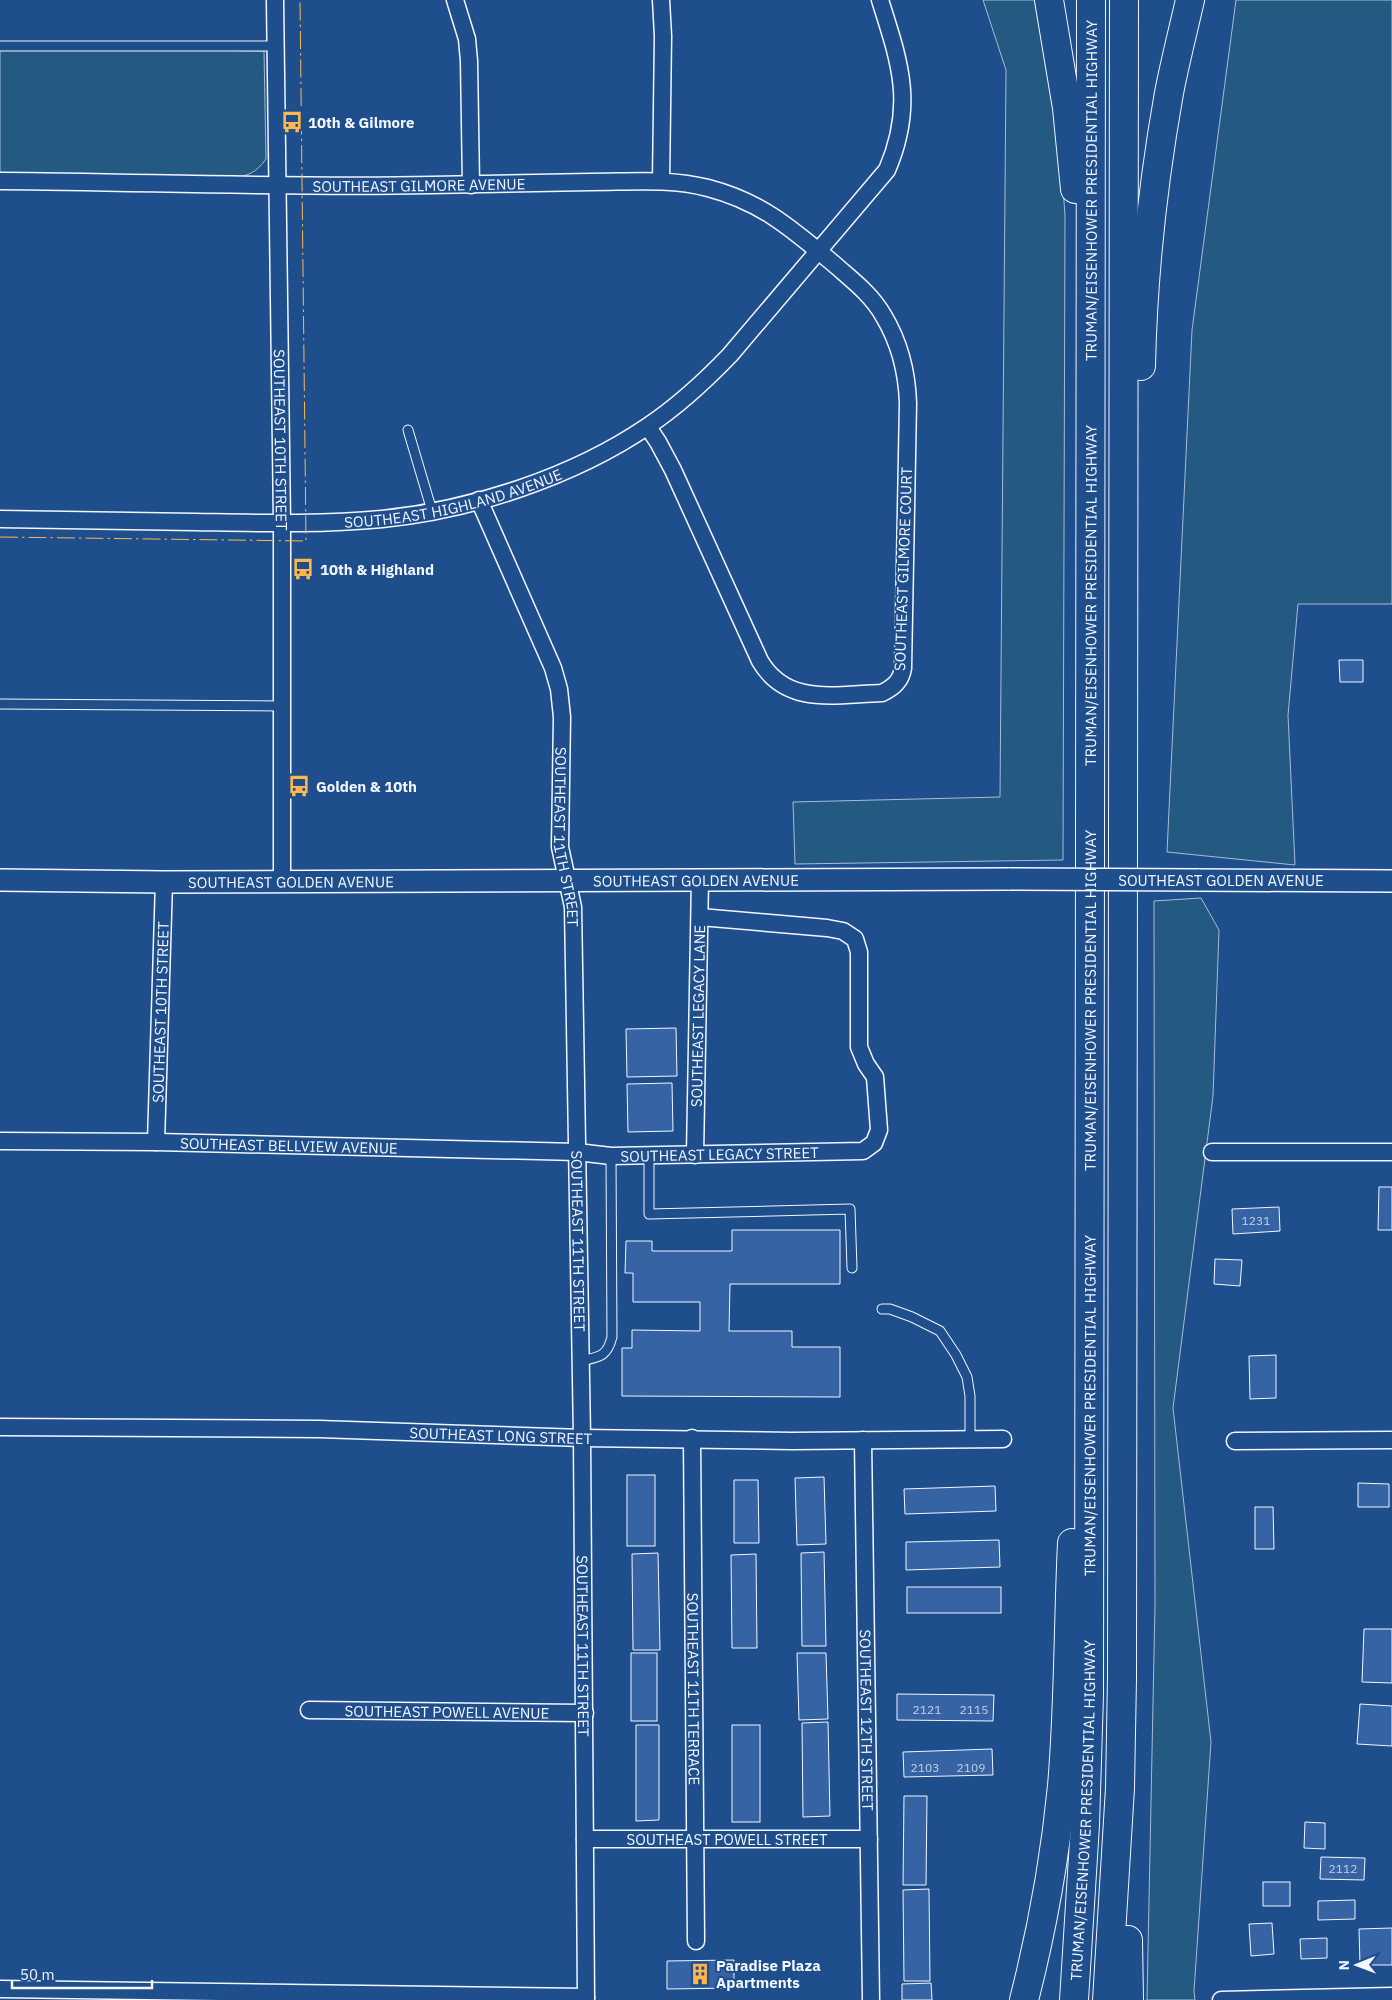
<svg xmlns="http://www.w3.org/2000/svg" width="1392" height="2000" font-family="'IBM Plex Sans',sans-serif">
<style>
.green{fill:#245a82;stroke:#a8bbd7}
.building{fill:#3563a3;stroke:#f2f6ff}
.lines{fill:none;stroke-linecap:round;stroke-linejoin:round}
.service-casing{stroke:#f2f6ff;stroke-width:11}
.minor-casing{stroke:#f2f6ff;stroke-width:19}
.tertiary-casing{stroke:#f2f6ff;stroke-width:24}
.motorway-casing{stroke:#f2f6ff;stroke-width:30}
.service{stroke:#1f4e8c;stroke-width:9}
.minor{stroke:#1f4e8c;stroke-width:16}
.tertiary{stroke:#1f4e8c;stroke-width:21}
.motorway{stroke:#1f4e8c;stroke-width:28}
.tertiary-bridge-casing{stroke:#f2f6ff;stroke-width:24;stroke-linecap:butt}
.tertiary-bridge{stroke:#1f4e8c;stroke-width:21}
.power{stroke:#ffb74d;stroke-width:1;stroke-dasharray:18 4 2.5 4;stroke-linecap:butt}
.labels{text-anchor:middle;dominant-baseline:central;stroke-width:4;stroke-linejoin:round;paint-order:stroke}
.number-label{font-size:12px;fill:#c3d1e8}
.poi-label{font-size:15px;font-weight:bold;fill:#f2f6ff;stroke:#1f4e8c;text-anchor:start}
.street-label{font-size:15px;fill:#f2f6ff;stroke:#1f4e8c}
</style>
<rect width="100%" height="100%" fill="#1f4e8c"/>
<g class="green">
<path d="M 983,0 L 1037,0 L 1058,120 L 1065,215 L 1063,860 L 795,864 L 793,802 L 1000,797 L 1006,70 Z"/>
<path d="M 1236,0 L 1392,0 L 1392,604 L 1298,604 L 1288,715 L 1295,865 L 1167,852 L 1192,330 Z"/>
<path d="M 0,47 L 264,51 L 266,159 C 257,172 248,176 233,178 L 0,175 Z"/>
<path d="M 1201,898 L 1219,930 L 1213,1096 L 1173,1408 L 1211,1742 L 1194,1991 L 1195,2000 L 1147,2000 L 1155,1605 L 1154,901 Z"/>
</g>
<g class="building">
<path d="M 1339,660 L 1363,660 L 1363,682 L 1340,682 Z"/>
<path d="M 676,1028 L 677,1076 L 627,1077 L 626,1029 Z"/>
<path d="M 672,1083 L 673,1131 L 628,1132 L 627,1084 Z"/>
<path d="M 1379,1187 L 1392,1187 L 1392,1230 L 1378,1230 Z"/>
<path d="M 1279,1207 L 1280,1231 L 1233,1234 L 1232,1209 Z"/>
<path d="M 732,1230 L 840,1230 L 840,1284 L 730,1284 L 729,1331 L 792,1331 L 792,1347 L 840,1347 L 840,1397 L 622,1396 L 622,1348 L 632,1348 L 632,1330 L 700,1331 L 700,1302 L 633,1302 L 633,1273 L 625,1273 L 626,1241 L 652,1241 L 652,1251 L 732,1251 Z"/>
<path d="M 1215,1259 L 1242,1260 L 1240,1286 L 1214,1284 Z"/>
<path d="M 1276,1355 L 1276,1398 L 1250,1399 L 1249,1356 Z"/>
<rect x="627" y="1475" width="28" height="71"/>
<path d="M 824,1477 L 826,1544 L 797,1545 L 795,1478 Z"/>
<path d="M 734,1480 L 758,1480 L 759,1543 L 734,1543 Z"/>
<path d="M 1358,1483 L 1389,1484 L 1389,1507 L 1358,1507 Z"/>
<path d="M 995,1486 L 996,1511 L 905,1514 L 904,1489 Z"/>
<path d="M 1255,1507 L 1273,1507 L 1274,1549 L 1255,1549 Z"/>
<path d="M 999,1540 L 1000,1567 L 906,1570 L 906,1542 Z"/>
<path d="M 824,1552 L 826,1646 L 802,1646 L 801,1553 Z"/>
<path d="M 658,1553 L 660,1650 L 633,1650 L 632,1554 Z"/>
<path d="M 756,1554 L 757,1648 L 732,1648 L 731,1555 Z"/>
<rect x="907" y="1587" width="94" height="26"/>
<path d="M 1364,1629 L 1392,1629 L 1392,1683 L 1362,1682 Z"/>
<rect x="631" y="1653" width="26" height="68"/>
<path d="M 797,1653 L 826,1653 L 828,1719 L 799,1720 Z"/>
<path d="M 897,1694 L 994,1695 L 993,1721 L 897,1720 Z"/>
<path d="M 1360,1704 L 1392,1706 L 1392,1746 L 1357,1744 Z"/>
<path d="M 828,1722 L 830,1816 L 803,1817 L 802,1723 Z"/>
<path d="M 636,1725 L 659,1725 L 659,1820 L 636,1821 Z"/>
<rect x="732" y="1725" width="28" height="97"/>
<path d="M 992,1749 L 993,1775 L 904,1777 L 903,1752 Z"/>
<path d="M 904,1796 L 927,1796 L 926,1885 L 903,1885 Z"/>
<path d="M 1305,1822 L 1325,1823 L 1325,1849 L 1304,1848 Z"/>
<path d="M 1321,1857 L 1365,1858 L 1364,1880 L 1320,1879 Z"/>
<rect x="1263" y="1882" width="27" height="24"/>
<path d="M 929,1889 L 930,1981 L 904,1981 L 903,1890 Z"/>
<path d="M 1355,1900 L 1355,1919 L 1318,1920 L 1318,1901 Z"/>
<path d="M 1272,1923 L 1274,1954 L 1251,1956 L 1249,1924 Z"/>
<path d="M 1392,1928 L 1392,1965 L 1360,1965 L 1359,1929 Z"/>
<path d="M 1327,1938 L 1327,1958 L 1301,1959 L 1300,1939 Z"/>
<path d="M 734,1960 L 734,1988 L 667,1989 L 667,1961 Z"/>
<path d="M 931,1983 L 932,2000 L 902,2000 L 902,1984 Z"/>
</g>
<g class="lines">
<g class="service-casing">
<g id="service">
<path d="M 0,46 L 276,46"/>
<path d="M 408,430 L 432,511"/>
<path d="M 0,704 L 282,706"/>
<path d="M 649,1155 L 649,1214 L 850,1209 L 852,1268"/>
<path d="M 882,1309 L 890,1309 L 912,1317 L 940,1331 L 956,1355 L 967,1377 L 970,1396 L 970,1440"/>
<path d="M 581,1361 C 599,1357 607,1357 612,1337 L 611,1156"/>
</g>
</g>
<g class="minor-casing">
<g id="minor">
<path id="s1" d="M 275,0 L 282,523 L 282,881"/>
<path d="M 455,0 L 467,39 L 469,61 L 471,185"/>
<path d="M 661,0 L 663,36 L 661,181"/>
<path id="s2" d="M 0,181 C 144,182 287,188 431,185 C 484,184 537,183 590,182 C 630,182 669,178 708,188 C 762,202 792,229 834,264 C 852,280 871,294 883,315 C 900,343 907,372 908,403 L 903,668 C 901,681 894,687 882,693 C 837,694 787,707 760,661 L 673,470 L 658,442 L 648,427"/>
<path id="s3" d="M 479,500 L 553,668 L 559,689 L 562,717 L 560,847 L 573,907 L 582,1438 L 586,2000"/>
<path id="s4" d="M 0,519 C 65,520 130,521 195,522 C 257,523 320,525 382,519 C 472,510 573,477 648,426 C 678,406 705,381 730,355 L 887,170 C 915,105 900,63 880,0"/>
<path id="s5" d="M 0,1141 L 156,1142 L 577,1152 L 611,1156 L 863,1151 L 874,1143 L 879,1130 L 875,1077 L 866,1064 L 859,1047 L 859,952 L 855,939 L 843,931 L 827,928 L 700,917"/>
<path id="s6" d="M 156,1142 L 164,882"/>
<path d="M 1212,1152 L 1392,1152"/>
<path id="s7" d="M 695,1155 L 700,879"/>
<path id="s8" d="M 0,1427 L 319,1429 L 582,1438 L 792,1441 L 1003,1439"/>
<path id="s9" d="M 692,1438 L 696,1941"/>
<path id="s10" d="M 863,1440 L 871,2000"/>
<path d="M 1235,1441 L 1392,1440"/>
<path id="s11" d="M 309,1710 L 585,1713"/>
<path id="s12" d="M 585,1839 L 869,1839"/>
<path d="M 0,1989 L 586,1997"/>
<path d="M 1221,2000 L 1392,1996"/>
</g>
</g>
<g class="tertiary-casing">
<g id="tertiary">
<path id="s13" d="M 0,880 L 164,882 L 1010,879"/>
<path d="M 1198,880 L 1392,881"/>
</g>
</g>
<g class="motorway-casing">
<g id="motorway">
<path d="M 1049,0 L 1067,108 L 1075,189"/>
<path d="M 1141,366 C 1143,275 1153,183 1169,93 C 1175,62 1183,31 1190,0"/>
<path d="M 1128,1940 L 1129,2000"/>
<path d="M 1024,2000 C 1042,1930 1055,1858 1062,1786 C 1069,1705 1068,1624 1072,1543"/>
<path id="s14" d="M 1074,2000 L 1085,1825 L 1089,1695 L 1091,0"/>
<path d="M 1107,2000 L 1120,1788 L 1122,1678 L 1124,0"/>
</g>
</g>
<use href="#service" class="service"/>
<use href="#minor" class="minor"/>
<use href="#tertiary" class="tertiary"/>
<use href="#motorway" class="motorway"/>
<g class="tertiary-bridge-casing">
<path id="tertiary-bridge" d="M 1010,879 L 1198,880"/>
</g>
<use href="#tertiary-bridge" class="tertiary-bridge"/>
<path class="power" d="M 0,537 L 306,541 L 300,0"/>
</g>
<defs>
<g id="bus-bare" transform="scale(1.725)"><path d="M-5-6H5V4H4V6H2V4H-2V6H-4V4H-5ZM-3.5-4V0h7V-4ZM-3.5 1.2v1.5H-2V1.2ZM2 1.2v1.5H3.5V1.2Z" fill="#ffb74d" stroke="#1f4e8c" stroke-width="2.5" paint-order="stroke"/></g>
<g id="building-bare" transform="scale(1.725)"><path d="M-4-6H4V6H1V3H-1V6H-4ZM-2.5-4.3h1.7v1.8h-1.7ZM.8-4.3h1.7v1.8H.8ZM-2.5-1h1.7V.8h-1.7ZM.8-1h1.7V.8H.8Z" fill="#ffb74d" stroke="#1f4e8c" stroke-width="2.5" paint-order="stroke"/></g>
</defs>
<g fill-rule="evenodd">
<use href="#bus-bare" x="292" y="122"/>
<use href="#bus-bare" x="303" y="569"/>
<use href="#bus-bare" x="299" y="786"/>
<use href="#building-bare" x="700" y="1974"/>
</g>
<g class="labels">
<g class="number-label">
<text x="1256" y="1220">1231</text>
<text x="927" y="1709">2121</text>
<text x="974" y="1709">2115</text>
<text x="925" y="1767">2103</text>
<text x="971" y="1767">2109</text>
<text x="1343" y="1868">2112</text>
</g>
<g class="poi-label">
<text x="308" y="122">10th &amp; Gilmore</text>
<text x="320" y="569">10th &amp; Highland</text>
<text x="316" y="786">Golden &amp; 10th</text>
<text x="716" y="1965">Paradise Plaza<tspan x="716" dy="17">Apartments</tspan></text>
</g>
<g class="street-label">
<text stroke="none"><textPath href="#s2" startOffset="419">SOUTHEAST GILMORE AVENUE</textPath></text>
<text stroke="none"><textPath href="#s14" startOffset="1810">TRUMAN/EISENHOWER PRESIDENTIAL HIGHWAY</textPath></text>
<text stroke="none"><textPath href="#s1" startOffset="440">SOUTHEAST 10TH STREET</textPath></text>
<text stroke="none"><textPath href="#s4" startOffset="456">SOUTHEAST HIGHLAND AVENUE</textPath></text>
<text transform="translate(903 569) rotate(-88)">SOUTHEAST GILMORE COURT</text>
<text stroke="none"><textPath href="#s14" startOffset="1405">TRUMAN/EISENHOWER PRESIDENTIAL HIGHWAY</textPath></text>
<text stroke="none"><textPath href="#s3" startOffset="354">SOUTHEAST 11TH STREET</textPath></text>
<text stroke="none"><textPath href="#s13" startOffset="696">SOUTHEAST GOLDEN AVENUE</textPath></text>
<text x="1221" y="880">SOUTHEAST GOLDEN AVENUE</text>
<text stroke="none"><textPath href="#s13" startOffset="291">SOUTHEAST GOLDEN AVENUE</textPath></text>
<text stroke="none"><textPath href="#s14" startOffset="1000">TRUMAN/EISENHOWER PRESIDENTIAL HIGHWAY</textPath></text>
<text stroke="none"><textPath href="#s6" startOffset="130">SOUTHEAST 10TH STREET</textPath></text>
<text stroke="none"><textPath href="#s7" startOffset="139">SOUTHEAST LEGACY LANE</textPath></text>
<text stroke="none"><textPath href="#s5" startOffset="289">SOUTHEAST BELLVIEW AVENUE</textPath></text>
<text stroke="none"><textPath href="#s5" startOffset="720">SOUTHEAST LEGACY STREET</textPath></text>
<text stroke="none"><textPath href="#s3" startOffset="759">SOUTHEAST 11TH STREET</textPath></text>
<text stroke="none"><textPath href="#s14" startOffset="595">TRUMAN/EISENHOWER PRESIDENTIAL HIGHWAY</textPath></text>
<text stroke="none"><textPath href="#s8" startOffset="501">SOUTHEAST LONG STREET</textPath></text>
<text stroke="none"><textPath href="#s3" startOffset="1164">SOUTHEAST 11TH STREET</textPath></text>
<text stroke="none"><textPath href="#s9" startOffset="251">SOUTHEAST 11TH TERRACE</textPath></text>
<text stroke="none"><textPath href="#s11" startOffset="138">SOUTHEAST POWELL AVENUE</textPath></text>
<text stroke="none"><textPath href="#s10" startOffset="280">SOUTHEAST 12TH STREET</textPath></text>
<text stroke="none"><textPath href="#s14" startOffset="190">TRUMAN/EISENHOWER PRESIDENTIAL HIGHWAY</textPath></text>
<text stroke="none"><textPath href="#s12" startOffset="142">SOUTHEAST POWELL STREET</textPath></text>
</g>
</g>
<g transform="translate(1357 1965) rotate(269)" stroke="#1f4e8c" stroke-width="4" paint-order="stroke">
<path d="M0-4L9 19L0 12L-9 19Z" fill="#f2f6ff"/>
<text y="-8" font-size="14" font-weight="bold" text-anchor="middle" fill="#f2f6ff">N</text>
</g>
<path d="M12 1980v8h140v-8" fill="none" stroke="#f2f6ff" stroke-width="2.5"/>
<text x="20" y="1980" font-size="15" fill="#f2f6ff" stroke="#1f4e8c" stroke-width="4" paint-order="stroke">50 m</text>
</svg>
